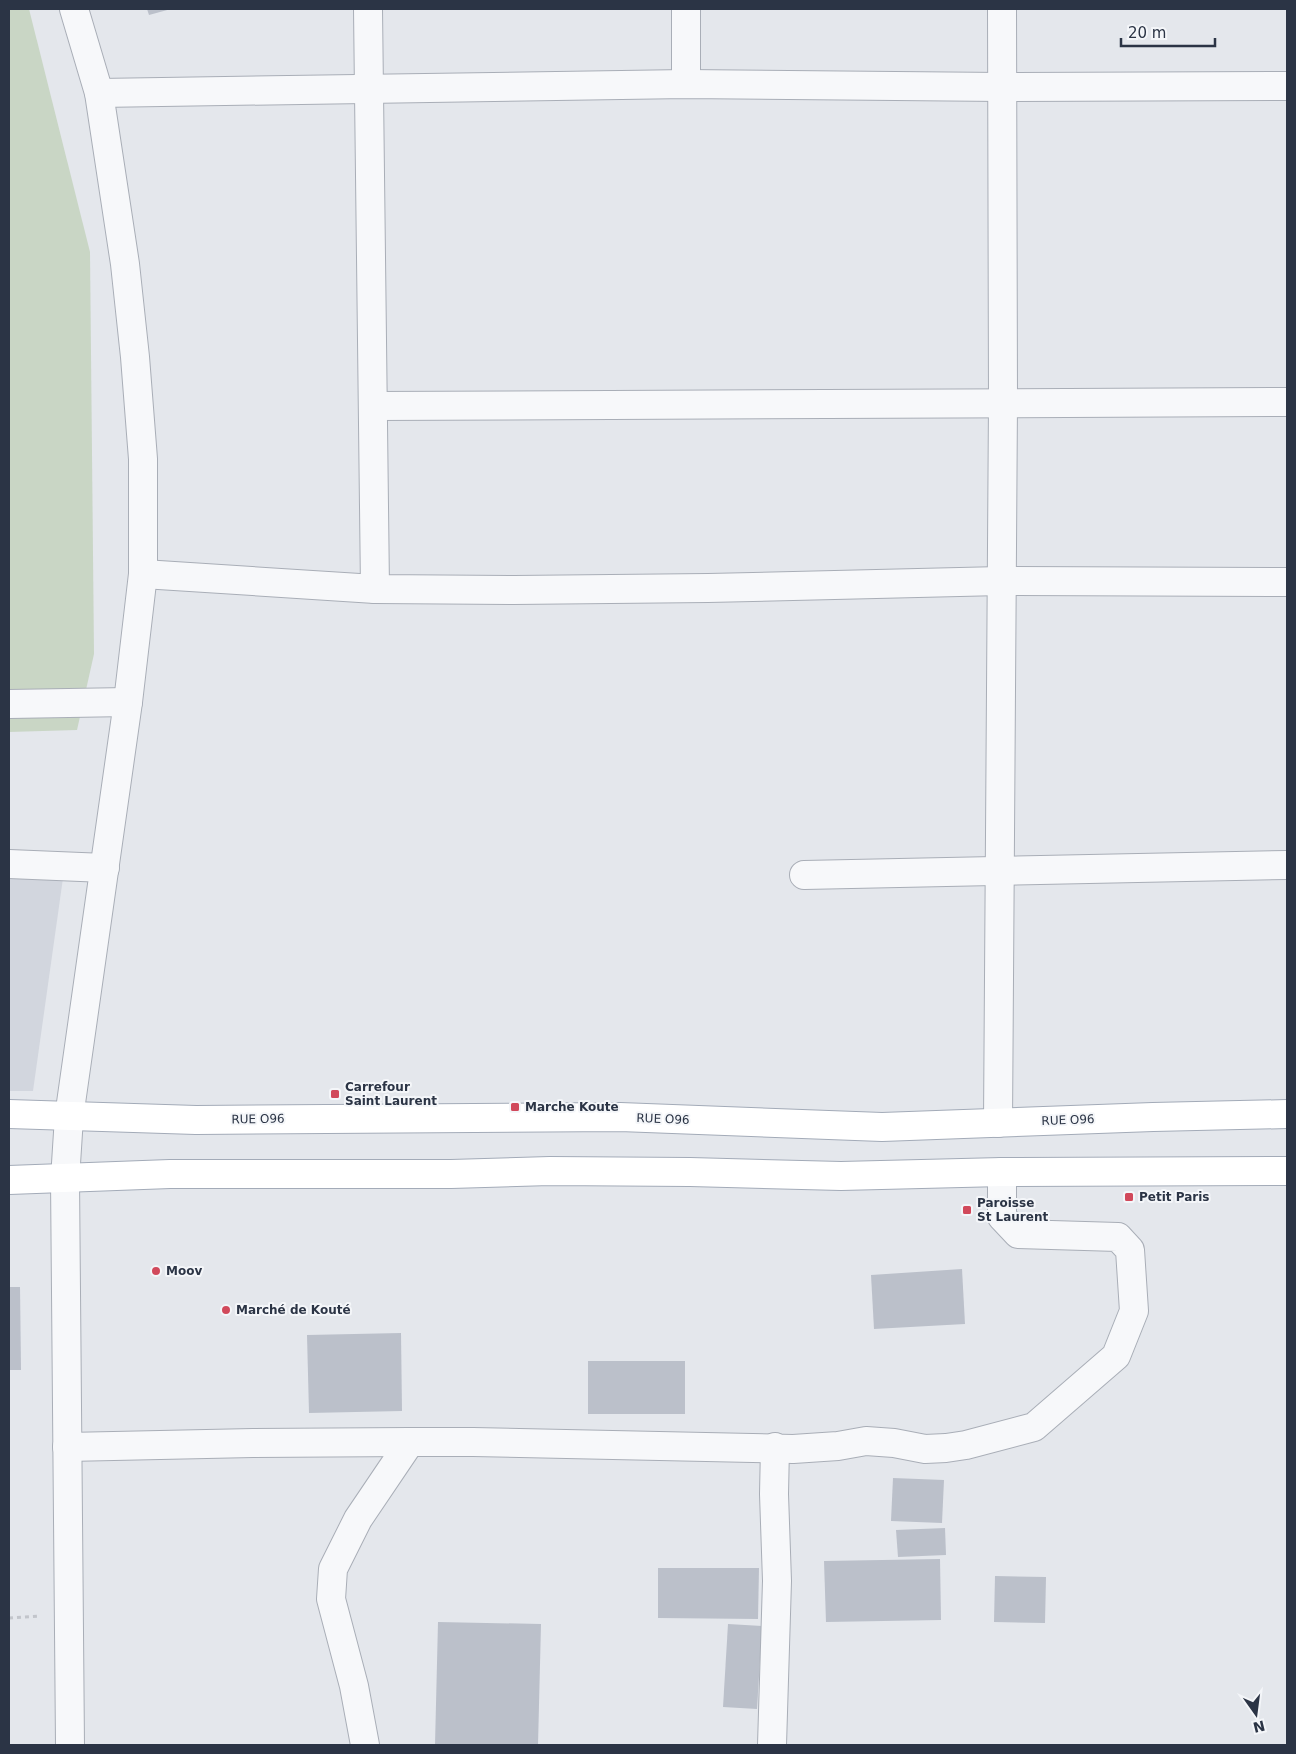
<svg xmlns="http://www.w3.org/2000/svg" width="1296" height="1754" font-family="'DejaVu Sans',sans-serif">
<style>
.built{fill:#d2d6de}
.green{fill:#c9d6c5}
.building{fill:#bbc0ca}
.lines{fill:none;stroke-linecap:round;stroke-linejoin:round}
.minor-casing{stroke:#a9aeb7;stroke-width:30}
.major-casing{stroke:#a3abb8;stroke-width:30}
.path{stroke:#c2c5cb;stroke-width:3;stroke-dasharray:4 4;stroke-linecap:butt}
.minor{stroke:#f7f8fa;stroke-width:28}
.major{stroke:#fff;stroke-width:28}
.poi-dot{fill:#d1495b;stroke:#f4f6f9;stroke-width:2}
.labels{text-anchor:middle;dominant-baseline:central;stroke-width:4;stroke-linejoin:round;paint-order:stroke}
.poi-label{font-size:12px;font-weight:bold;fill:#2b3445;stroke:#f4f6f9;text-anchor:start}
.street-label{font-size:12px;fill:#2b3445;stroke:#f4f6f9}
</style>
<rect width="100%" height="100%" fill="#e4e7ec"/>
<path class="built" d="M 9,869 L 64,871 L 33,1091 L 9,1091 Z"/>
<path class="green" d="M 9,9 L 29,9 L 90,252 L 94,654 L 77,730 L 9,732 Z"/>
<g class="building">
<path d="M 147,9 L 171,9 L 149,15 Z"/>
<path d="M 962,1269 L 965,1324 L 874,1329 L 871,1275 Z"/>
<path d="M 9,1287 L 20,1287 L 21,1370 L 9,1370 Z"/>
<path d="M 401,1333 L 402,1411 L 309,1413 L 307,1335 Z"/>
<rect x="588" y="1361" width="97" height="53"/>
<path d="M 893,1478 L 944,1480 L 942,1523 L 891,1521 Z"/>
<path d="M 945,1528 L 946,1555 L 898,1557 L 896,1530 Z"/>
<path d="M 940,1559 L 941,1620 L 826,1622 L 824,1561 Z"/>
<path d="M 658,1568 L 759,1568 L 758,1619 L 658,1618 Z"/>
<path d="M 995,1576 L 1046,1577 L 1045,1623 L 994,1622 Z"/>
<path d="M 438,1622 L 541,1624 L 538,1745 L 435,1745 Z"/>
<path d="M 728,1624 L 762,1626 L 757,1709 L 723,1707 Z"/>
</g>
<g class="lines">
<g class="minor-casing">
<g id="minor">
<path d="M 368,9 L 375,589"/>
<path d="M 686,9 L 686,84"/>
<path d="M 99,93 L 686,84 L 1002,87 L 1287,86"/>
<path d="M 374,406 L 1287,402"/>
<path d="M 143,574 L 375,589 L 514,590 L 708,588 L 1001,581 L 1287,582"/>
<path d="M 9,704 L 128,702"/>
<path d="M 9,864 L 105,868"/>
<path d="M 804,875 L 1287,865"/>
<path d="M 998,1123 L 1003,402 L 1002,9"/>
<path d="M 67,1447 L 253,1443 L 410,1442"/>
<path d="M 70,1745 L 65,1179 L 69,1117 L 128,702 L 143,574 L 143,459 L 135,357 L 125,264 L 99,93 L 74,9"/>
<path d="M 365,1745 L 354,1686 L 331,1599 L 333,1569 L 358,1519 L 410,1442 L 473,1442 L 793,1449 L 838,1446 L 866,1441 L 894,1443 L 925,1449 L 946,1448 L 966,1445 L 1034,1427 L 1116,1356 L 1134,1311 L 1130,1250 L 1118,1237 L 1018,1234 L 1002,1217 L 1002,1172"/>
<path d="M 772,1745 L 777,1581 L 774,1494 L 775,1447"/>
</g>
</g>
<g class="major-casing">
<g id="major">
<path d="M 9,1114 L 196,1120 L 620,1117 L 882,1127 L 1153,1117 L 1287,1114"/>
<path d="M 9,1180 L 170,1174 L 451,1174 L 550,1171 L 690,1172 L 841,1176 L 1002,1172 L 1287,1171"/>
</g>
</g>
<path class="path" d="M 9,1618 L 40,1616"/>
<use href="#minor" class="minor"/>
<use href="#major" class="major"/>
</g>
<g class="poi-dot">
<rect x="330" y="1089" width="10" height="10" rx="2.5"/>
<rect x="510" y="1102" width="10" height="10" rx="2.5"/>
<rect x="1124" y="1192" width="10" height="10" rx="2.5"/>
<rect x="962" y="1205" width="10" height="10" rx="2.5"/>
<circle cx="156" cy="1271" r="5"/>
<circle cx="226" cy="1310" r="5"/>
</g>
<g class="labels">
<g class="poi-label">
<text x="345" y="1087">Carrefour<tspan x="345" dy="14">Saint Laurent</tspan></text>
<text x="525" y="1107">Marche Koute</text>
<text x="1139" y="1197">Petit Paris</text>
<text x="977" y="1203">Paroisse<tspan x="977" dy="14">St Laurent</tspan></text>
<text x="166" y="1271">Moov</text>
<text x="236" y="1310">Marché de Kouté</text>
</g>
<g class="street-label">
<text transform="translate(258 1119) rotate(-1)">RUE O96</text>
<text transform="translate(663 1119) rotate(2)">RUE O96</text>
<text transform="translate(1068 1120) rotate(-2)">RUE O96</text>
</g>
</g>
<rect width="1296" height="1754" fill="none" stroke="#2b3445" stroke-width="20"/>
<g transform="translate(1256 1714) rotate(166)" stroke="#f4f6f9" stroke-width="4" paint-order="stroke">
<path d="M0-4L9 19L0 12L-9 19Z" fill="#2b3445"/>
<text y="-8" font-size="14" font-weight="bold" text-anchor="middle" fill="#2b3445">N</text>
</g>
<path d="M1121 38v8h94v-8" fill="none" stroke="#2b3445" stroke-width="2.5"/>
<text x="1128" y="38" font-size="15" fill="#2b3445" stroke="#f4f6f9" stroke-width="4" paint-order="stroke">20 m</text>
</svg>
